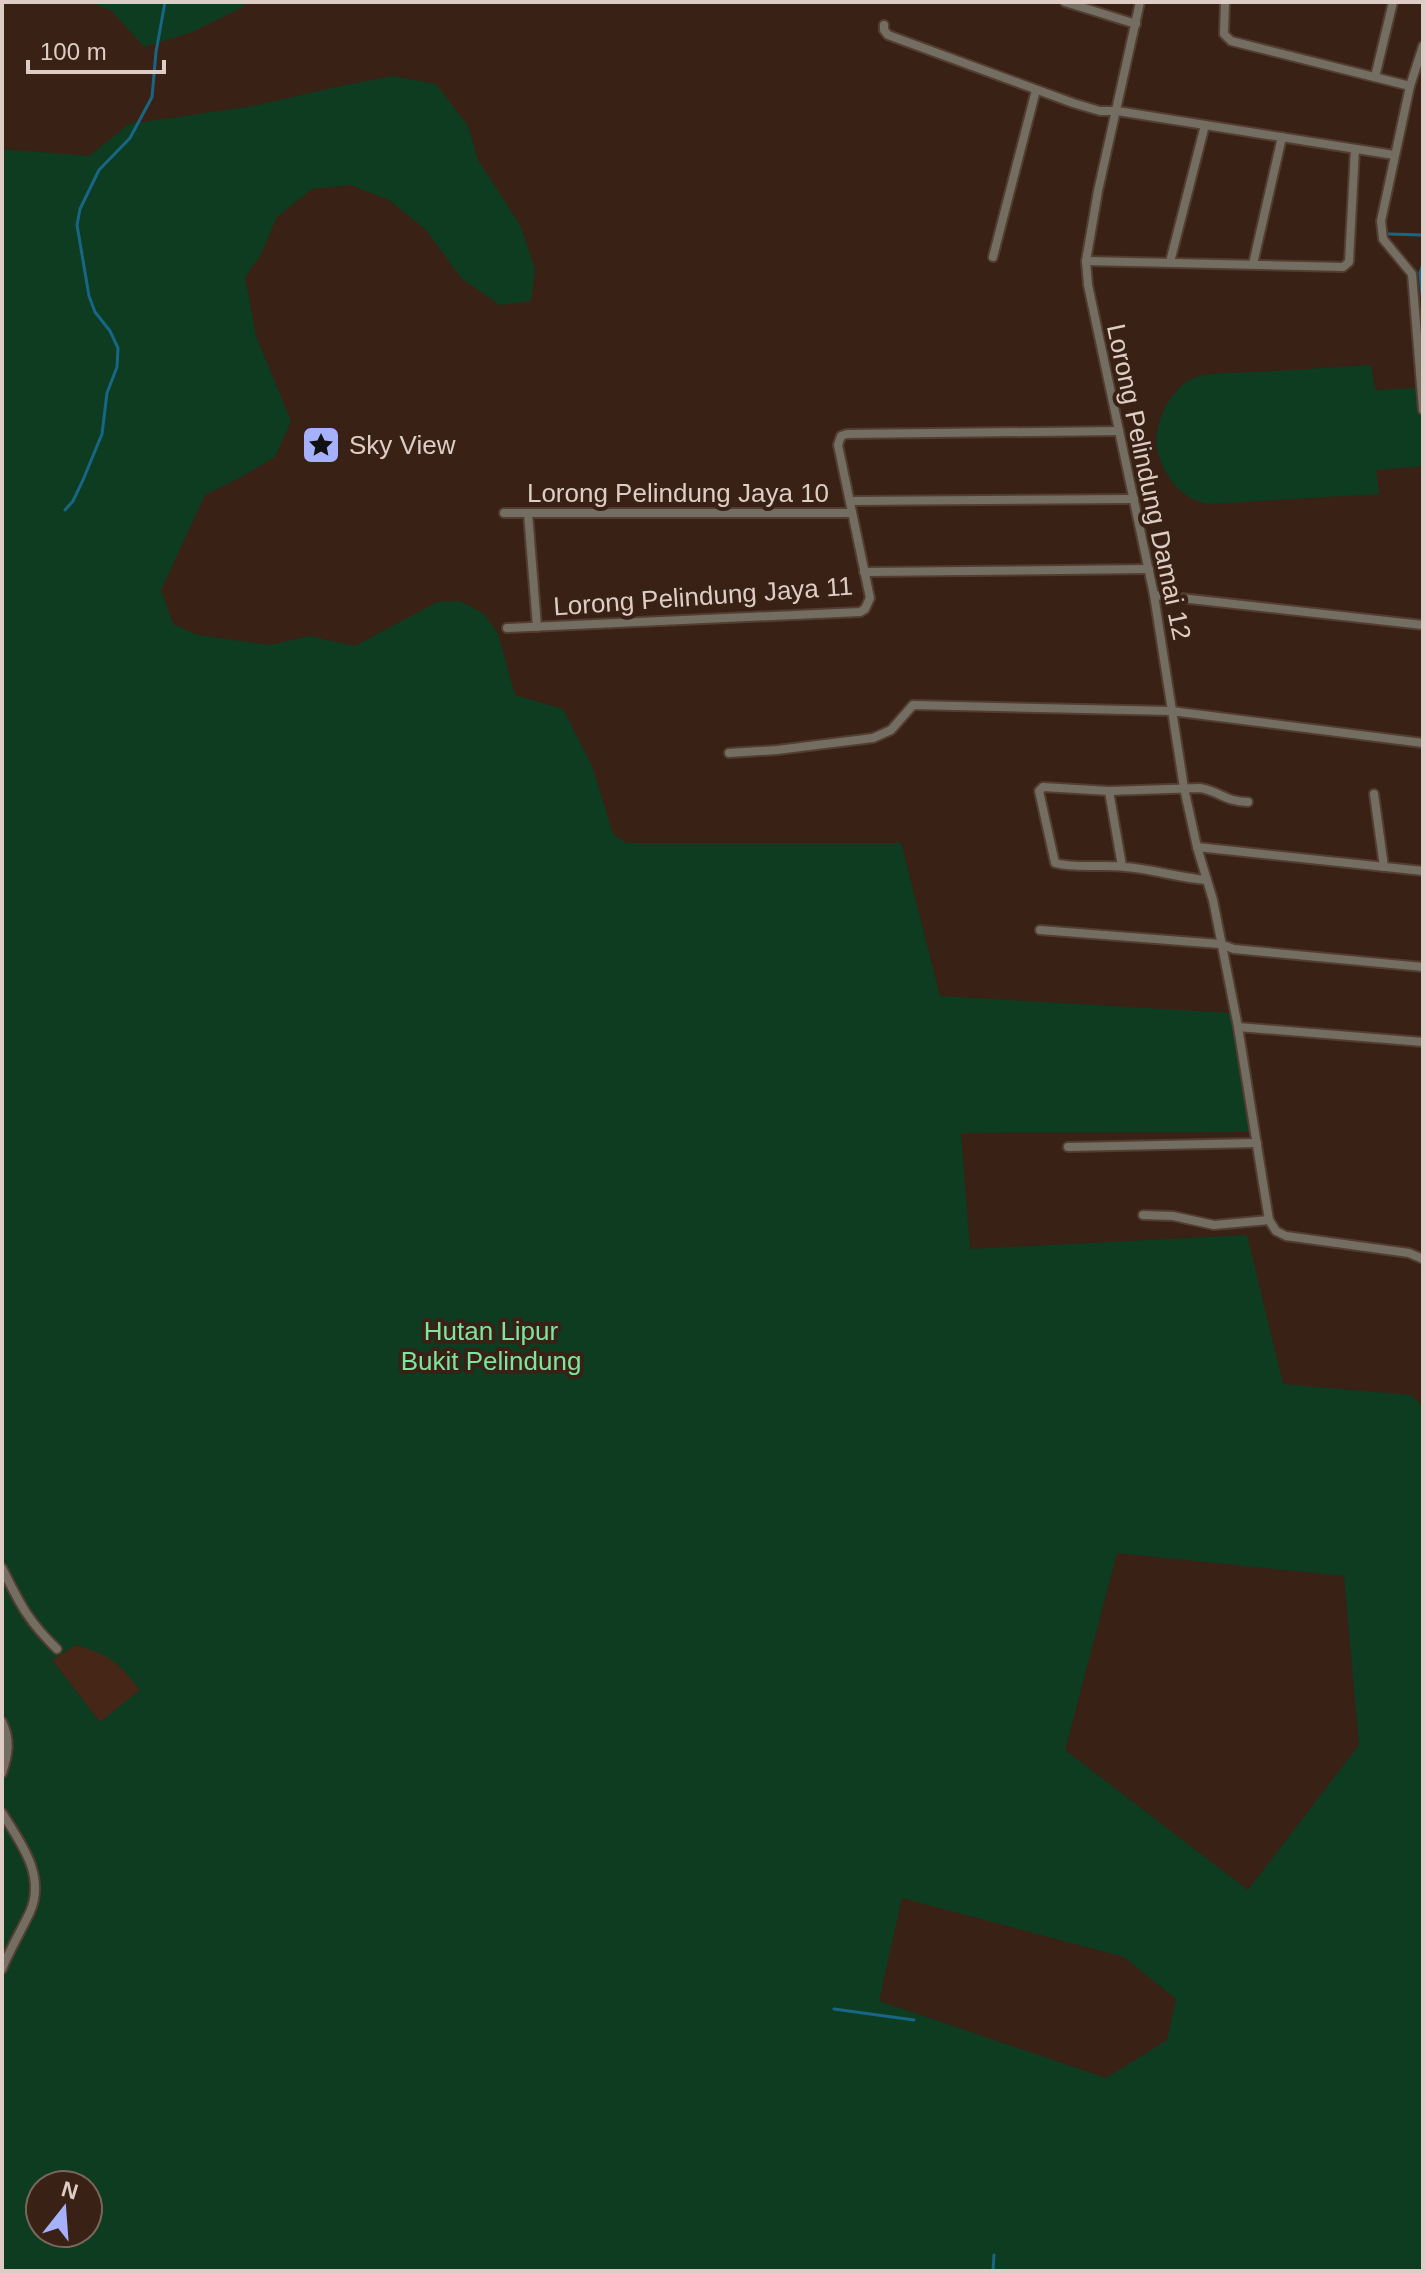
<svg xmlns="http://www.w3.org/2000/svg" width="1425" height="2273" font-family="Arial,sans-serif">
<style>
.built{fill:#462717}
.green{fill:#0d3c20;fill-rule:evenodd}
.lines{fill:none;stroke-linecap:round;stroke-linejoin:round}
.stream{stroke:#186686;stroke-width:3}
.minor-casing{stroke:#533d31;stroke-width:12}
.minor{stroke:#746e62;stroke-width:8}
.labels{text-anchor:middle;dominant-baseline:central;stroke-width:8;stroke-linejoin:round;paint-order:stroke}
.poi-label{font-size:26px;fill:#decdc5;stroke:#392115;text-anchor:start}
.street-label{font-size:26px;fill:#decdc5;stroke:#392115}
.park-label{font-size:26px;fill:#7ce59f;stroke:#392115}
</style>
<rect width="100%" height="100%" fill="#392115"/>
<path class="built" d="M 76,1645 L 106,1654 L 123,1668 L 141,1690 L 100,1722 L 52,1660 Z"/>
<g class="green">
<path d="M 90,2 L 247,2 L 243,7 L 192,32 L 144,47 L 112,11 Z"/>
<path d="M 393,76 L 436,84 L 468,126 L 478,160 L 520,225 L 535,269 L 531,301 L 500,305 L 462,279 L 426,230 L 389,200 L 351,185 L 312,189 L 277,217 L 260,256 L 245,277 L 256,336 L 291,421 L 275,457 L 241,477 L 205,495 L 161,590 L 173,624 L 197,635 L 270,645 L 309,636 L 355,646 L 437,602 L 460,601 L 484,614 L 498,634 L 515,695 L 563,709 L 592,766 L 613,834 L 626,843 L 901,843 L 940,996 L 1233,1013 L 1253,1132 L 961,1133 L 970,1249 L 1247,1235 L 1283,1384 L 1410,1395 L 1423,1406 L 1423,2271 L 2,2271 L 2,149 L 89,156 L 129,124 L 253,106 L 341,86 ZM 1117,1553 L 1344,1576 L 1359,1745 L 1248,1890 L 1065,1750 ZM 76,1645 C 111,1656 118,1662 140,1690 L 100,1722 L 52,1660 ZM 902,1898 L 1124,1957 L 1176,1999 L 1167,2040 L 1106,2078 L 879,2001 ZM 40,2185 L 88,2185 L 88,2233 L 40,2233 Z"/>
<path d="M 1371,365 L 1375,390 L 1418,388 L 1423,435 L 1423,466 L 1376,470 L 1379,494 L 1208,504 C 1181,498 1168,481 1159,456 C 1149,429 1171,382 1200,376 C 1217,372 1237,373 1255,372 C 1294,370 1333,367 1371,365 Z"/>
</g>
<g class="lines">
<g class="stream">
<path d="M 1389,234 L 1423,235"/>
<path d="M 1423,264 L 1420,273 L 1423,305"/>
<path d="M 65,510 L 73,501 L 83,480 L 102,434 L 107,393 L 117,367 L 118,348 L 110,331 L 95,312 L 89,296 L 77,225 L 80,209 L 99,170 L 130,138 L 152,97 L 156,52 L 165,2"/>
<path d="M 834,2009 L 914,2020"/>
<path d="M 993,2271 L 994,2255"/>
</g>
<g class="minor-casing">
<g id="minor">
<path d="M 1065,2 L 1136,24"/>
<path d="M 1140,2 L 1098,191 L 1086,261 L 1088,285 L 1154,595 L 1184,788 L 1197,847 L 1213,900 L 1238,1027 L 1269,1220 L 1276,1231 L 1286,1236 L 1409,1253 L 1423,1259"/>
<path d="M 1225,2 L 1224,34 L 1231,41 L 1410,86"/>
<path d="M 884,25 L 884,30 L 888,35 L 1073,103 L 1100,111 L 1117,111 L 1394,155"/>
<path d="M 1423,46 L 1410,86 L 1381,221 L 1383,239 L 1412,274 L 1423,410"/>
<path d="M 1375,77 L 1393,2"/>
<path d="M 993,257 L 1036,90"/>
<path d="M 1086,261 L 1343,267 L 1349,262 L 1355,149"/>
<path d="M 1170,262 L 1205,125"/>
<path d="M 1253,264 L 1282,137"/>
<path d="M 850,501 L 1134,499"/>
<path d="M 504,513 L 852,513"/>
<path d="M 528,513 L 537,627"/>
<path d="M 864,572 L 1149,569"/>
<path d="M 1154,595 L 1423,625"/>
<path d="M 507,628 L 860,612 L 865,609 L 870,598 L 838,445 L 841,436 L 847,434 L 1119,431"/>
<path d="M 729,753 L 777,750 L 873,738 L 891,730 L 913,705 L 1171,711 L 1423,743"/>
<path d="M 1109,791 L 1122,866"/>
<path d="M 1374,794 L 1384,867"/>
<path d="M 1197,847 L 1423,871"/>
<path d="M 1207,880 C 1179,878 1153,869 1125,867 C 1103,864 1077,869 1055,863 L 1039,791 L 1043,787 L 1109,791 L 1200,788 C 1219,791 1226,802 1248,802"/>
<path d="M 1040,930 L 1220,944 L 1234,949 L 1423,967"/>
<path d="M 1238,1027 L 1423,1042"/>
<path d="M 1068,1147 L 1257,1143"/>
<path d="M 1143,1215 L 1173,1216 L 1214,1225 L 1269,1220"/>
<path d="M 2,1568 C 20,1604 28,1621 57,1649"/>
<path d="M 2,1722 C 11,1740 8,1755 2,1773"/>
<path d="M 2,1813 C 21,1843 46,1876 30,1912 C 21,1931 10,1949 2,1969"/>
</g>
</g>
<use href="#minor" class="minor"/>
</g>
<defs>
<g id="sight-square" transform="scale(2)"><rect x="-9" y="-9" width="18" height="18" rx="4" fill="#a6b1fc" stroke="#392115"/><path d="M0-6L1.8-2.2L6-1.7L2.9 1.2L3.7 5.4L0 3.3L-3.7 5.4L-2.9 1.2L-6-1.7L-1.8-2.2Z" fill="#111"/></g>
</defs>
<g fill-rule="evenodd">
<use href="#sight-square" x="321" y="445"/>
</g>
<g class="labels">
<g class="poi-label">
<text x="349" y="445">Sky View</text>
</g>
<g class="street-label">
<text transform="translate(1149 482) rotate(78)">Lorong Pelindung Damai 12</text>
<text x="678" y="493">Lorong Pelindung Jaya 10</text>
<text transform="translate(703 596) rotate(-4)">Lorong Pelindung Jaya 11</text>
</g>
<g class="park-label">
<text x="491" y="1331">Hutan Lipur<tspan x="491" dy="30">Bukit Pelindung</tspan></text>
</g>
</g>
<rect width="1425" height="2273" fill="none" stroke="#decdc5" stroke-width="8"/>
<g transform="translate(64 2209) rotate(17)"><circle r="38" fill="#392115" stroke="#7b665b" stroke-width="2"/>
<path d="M0-6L14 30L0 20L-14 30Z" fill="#a6b1fc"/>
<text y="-12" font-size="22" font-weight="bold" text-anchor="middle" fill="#decdc5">N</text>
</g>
<path d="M28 60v12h136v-12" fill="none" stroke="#decdc5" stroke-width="4"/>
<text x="40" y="60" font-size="24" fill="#decdc5" stroke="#392115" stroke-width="6" paint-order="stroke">100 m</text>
</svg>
